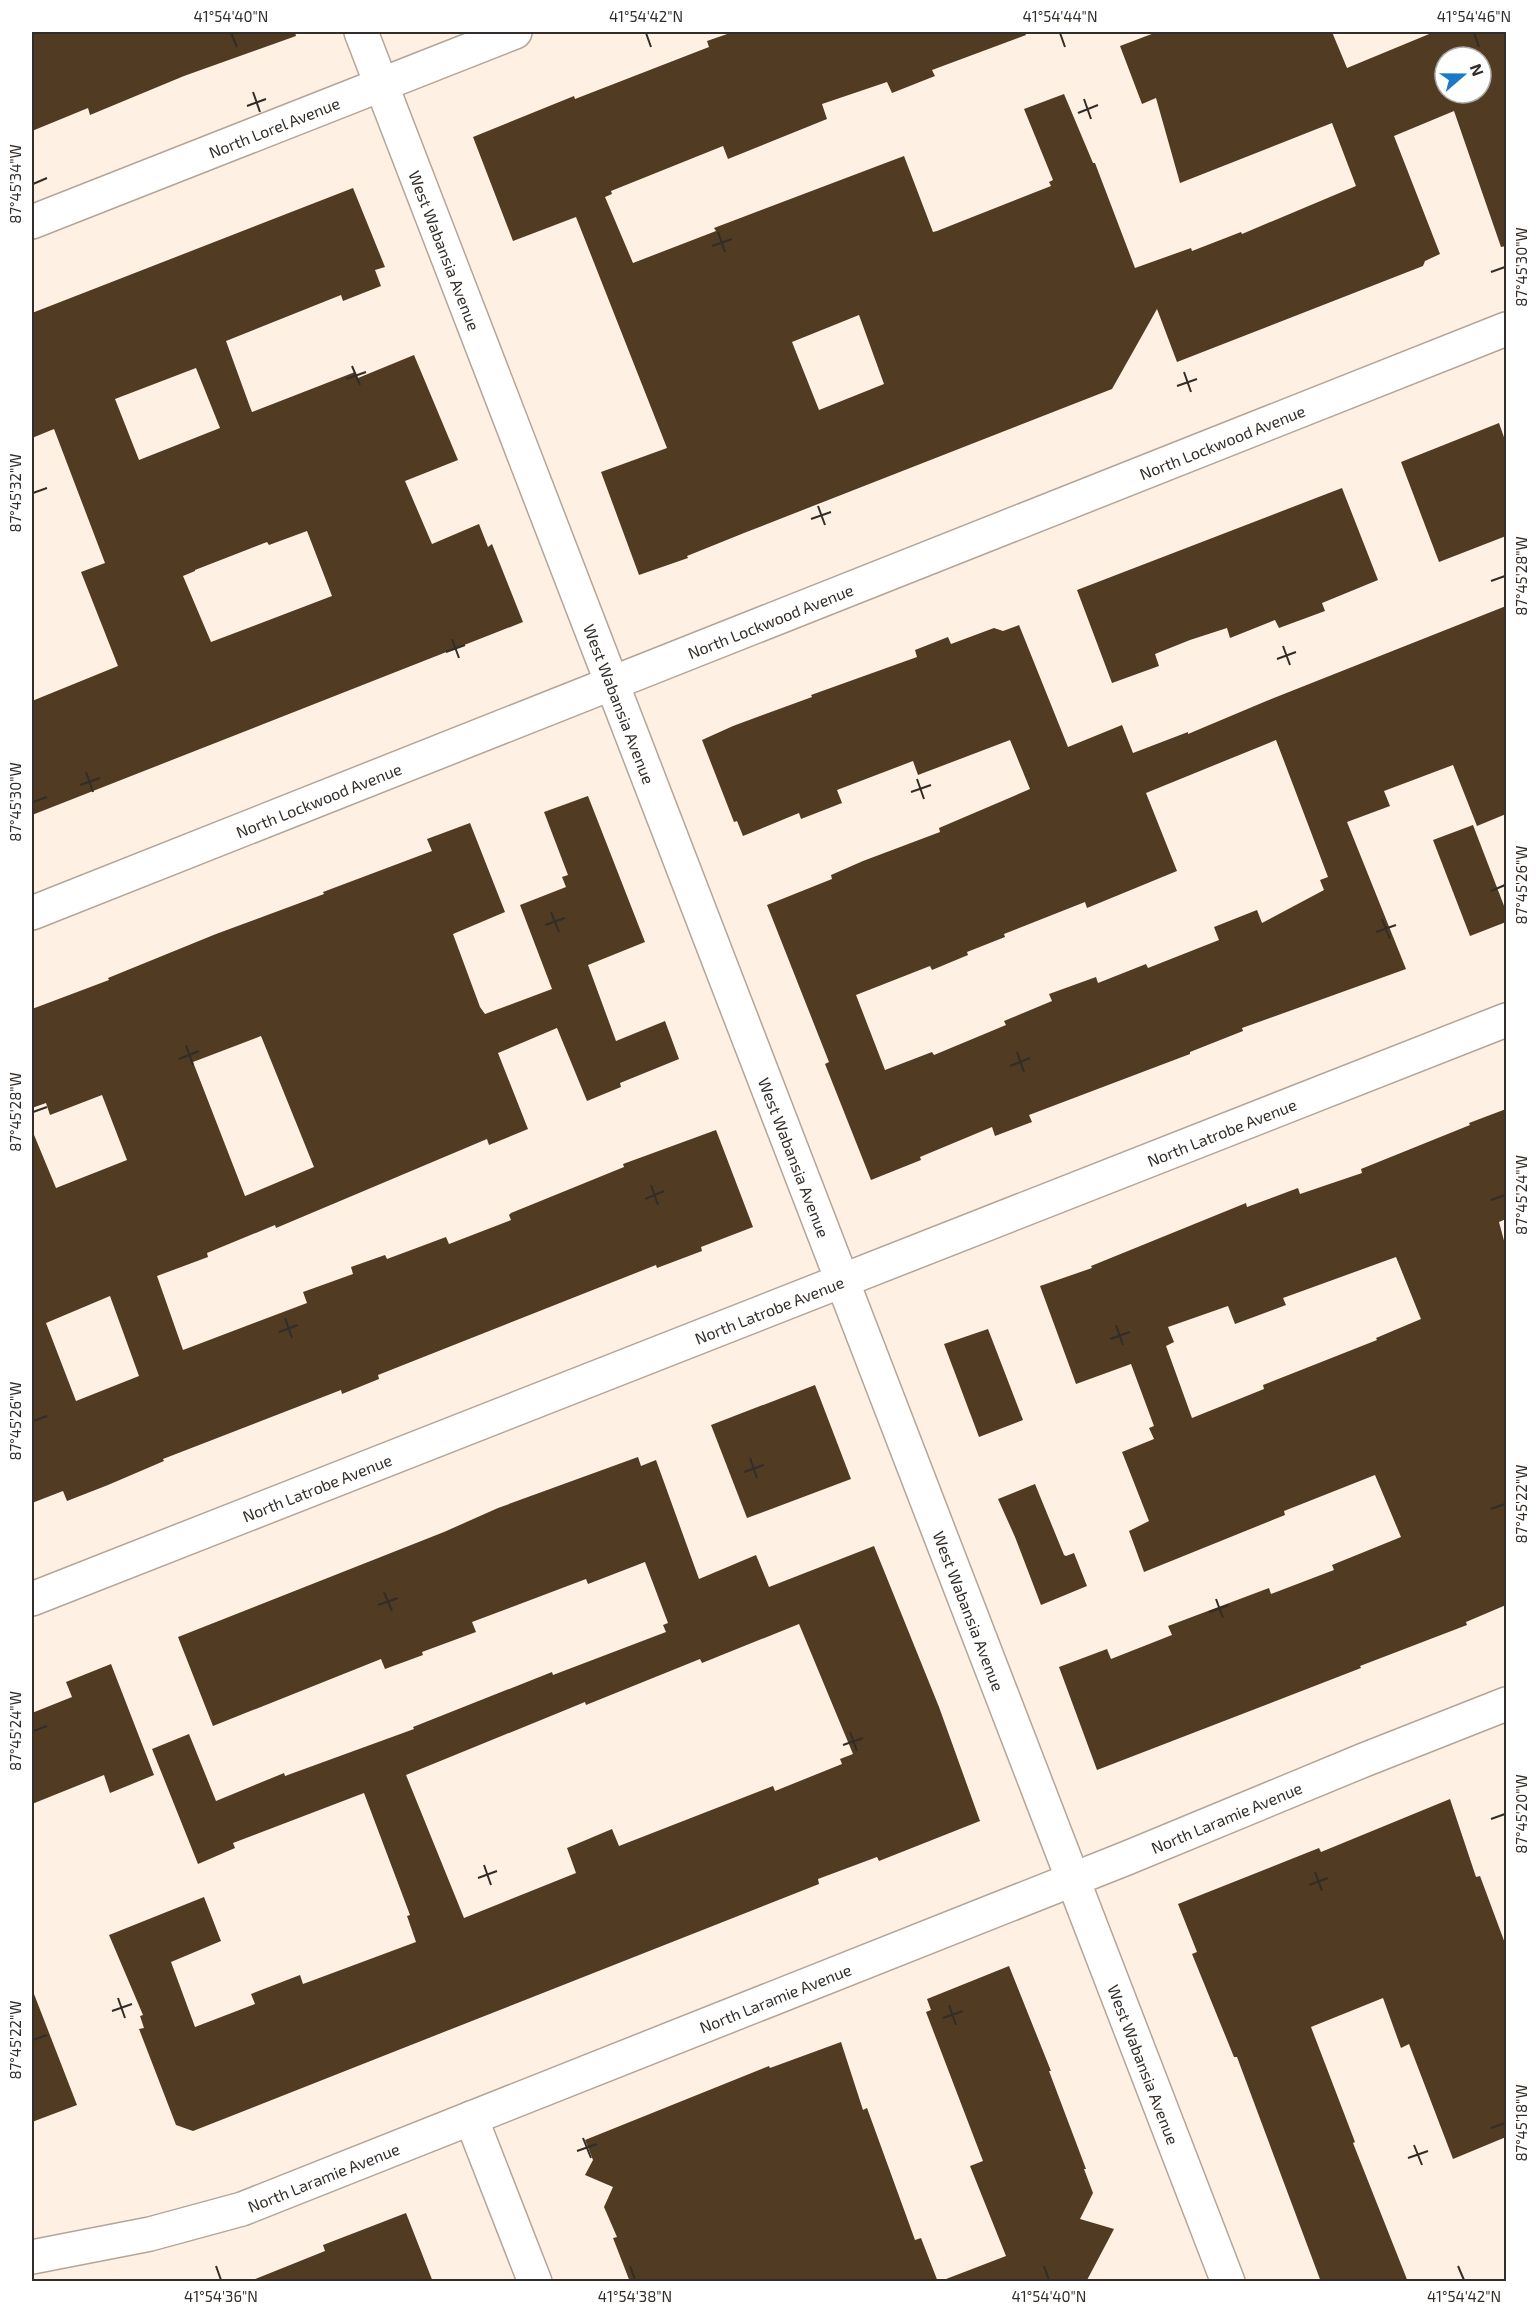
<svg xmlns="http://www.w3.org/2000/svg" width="1538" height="2313" font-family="'Exo 2',sans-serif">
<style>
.building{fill:#513b22;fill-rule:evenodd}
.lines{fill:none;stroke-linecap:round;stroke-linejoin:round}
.minor-casing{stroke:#b3a699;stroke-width:36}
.minor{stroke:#fff;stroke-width:33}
.ticks{fill:none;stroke:#322d28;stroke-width:2}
.labels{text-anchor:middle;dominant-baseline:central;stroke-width:6;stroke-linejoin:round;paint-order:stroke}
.street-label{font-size:16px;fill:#322d28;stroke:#fff}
.neatline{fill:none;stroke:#322d28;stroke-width:2}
.ticks-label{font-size:15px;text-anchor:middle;fill:#322d28}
</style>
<rect width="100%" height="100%" fill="#fef1e3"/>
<g class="building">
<path d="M 32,32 L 295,32 L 296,36 L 184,76 L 90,115 L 88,108 L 32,131 Z"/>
<path d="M 733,32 L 1025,32 L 1026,35 L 932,70 L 935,76 L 892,93 L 887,82 L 822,104 L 827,119 L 728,159 L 723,146 L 611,191 L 612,194 L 605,197 L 633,263 L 716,231 L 714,228 L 904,156 L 933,232 L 937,231 L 1051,186 L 1049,182 L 1053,180 L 1024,109 L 1064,94 L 1093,163 L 1095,163 L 1135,268 L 1191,248 L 1192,251 L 1241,232 L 1242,234 L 1356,186 L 1332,123 L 1180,183 L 1156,98 L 1142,104 L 1120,46 L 1157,32 L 1332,32 L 1347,68 L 1434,32 L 1506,32 L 1506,246 L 1501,247 L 1454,111 L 1394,136 L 1440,254 L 1425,261 L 1423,266 L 1177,362 L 1157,309 L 1112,389 L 744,533 L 687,556 L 688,558 L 639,575 L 601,472 L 667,448 L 576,217 L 513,241 L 473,137 L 574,96 L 575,99 L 709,47 L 707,41 ZM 1445,57 L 1481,57 L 1481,93 L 1445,93 ZM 859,315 L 884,384 L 819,410 L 792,342 Z"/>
<path d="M 353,188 L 385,267 L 375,270 L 381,286 L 343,301 L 341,295 L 226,341 L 250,407 L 252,412 L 355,372 L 358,378 L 414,355 L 458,460 L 405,481 L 432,544 L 479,524 L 488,547 L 492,544 L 523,622 L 32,815 L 32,701 L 118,666 L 81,572 L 105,563 L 54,429 L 32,438 L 32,313 ZM 196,368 L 220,428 L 139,460 L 115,399 ZM 307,531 L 332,596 L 211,642 L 183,576 L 195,571 L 195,570 L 267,542 L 269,545 Z"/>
<path d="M 1499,423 L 1506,443 L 1506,536 L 1439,562 L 1401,462 Z"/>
<path d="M 1342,488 L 1378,580 L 1322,603 L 1325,611 L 1279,628 L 1275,620 L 1230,638 L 1227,628 L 1190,640 L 1155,654 L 1159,666 L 1112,683 L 1077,590 Z"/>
<path d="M 1506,606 L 1506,814 L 1477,826 L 1453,765 L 1384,791 L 1390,806 L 1347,822 L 1406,969 L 1242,1028 L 1243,1031 L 1190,1052 L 1190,1054 L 1029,1115 L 1032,1122 L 995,1136 L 992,1127 L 920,1157 L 921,1160 L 871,1180 L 825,1064 L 829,1062 L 767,905 L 832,879 L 831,875 L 863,861 L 940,832 L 939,828 L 1030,789 L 1010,740 L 918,775 L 913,761 L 837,790 L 842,803 L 801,819 L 799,813 L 743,836 L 737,821 L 734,822 L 702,740 L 733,726 L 812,697 L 811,695 L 917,657 L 915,650 L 948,637 L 951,644 L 994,628 L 1003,631 L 1019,625 L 1068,747 L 1122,725 L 1133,753 L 1188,732 L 1188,734 L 1264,702 ZM 1276,740 L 1328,877 L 1320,880 L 1324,890 L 1262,923 L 1257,910 L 1214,927 L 1219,940 L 1148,968 L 1146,964 L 1098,983 L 1096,977 L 1049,994 L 1052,1001 L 1004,1021 L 1006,1025 L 934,1055 L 932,1052 L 885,1070 L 856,995 L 930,966 L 932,970 L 968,955 L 967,952 L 1005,937 L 1004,934 L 1085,902 L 1087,908 L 1177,871 L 1146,793 Z"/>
<path d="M 588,796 L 645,942 L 588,965 L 616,1041 L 665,1021 L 679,1059 L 620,1083 L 621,1087 L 587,1101 L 557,1028 L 498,1053 L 528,1129 L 489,1145 L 487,1139 L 276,1228 L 275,1225 L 207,1253 L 208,1257 L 157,1276 L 183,1350 L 307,1303 L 303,1292 L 353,1274 L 351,1267 L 385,1255 L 387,1259 L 446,1237 L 449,1244 L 511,1220 L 509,1215 L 511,1213 L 624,1167 L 623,1164 L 716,1130 L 753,1227 L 701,1247 L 702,1251 L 657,1268 L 656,1265 L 378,1375 L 379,1379 L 342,1394 L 341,1390 L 163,1459 L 164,1461 L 108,1485 L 67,1501 L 63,1491 L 32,1503 L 32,1130 L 56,1188 L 127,1160 L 102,1095 L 50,1115 L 46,1103 L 32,1108 L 32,1009 L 109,980 L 108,978 L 216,934 L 324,894 L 323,892 L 432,851 L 427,839 L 470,823 L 505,912 L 453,934 L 480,1007 L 485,1014 L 552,989 L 520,905 L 566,887 L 562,877 L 568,875 L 544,812 ZM 261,1036 L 314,1167 L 245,1196 L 193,1062 ZM 110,1296 L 139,1376 L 76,1401 L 46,1323 Z"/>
<path d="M 1473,825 L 1506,911 L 1506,922 L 1470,936 L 1433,840 Z"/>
<path d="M 1506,1109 L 1506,1219 L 1499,1222 L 1506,1248 L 1506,1605 L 1466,1622 L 1467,1625 L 1360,1666 L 1361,1668 L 1097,1770 L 1059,1667 L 1107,1649 L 1111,1659 L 1172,1635 L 1168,1626 L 1269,1588 L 1271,1594 L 1334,1570 L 1332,1565 L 1401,1537 L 1375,1475 L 1284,1511 L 1285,1515 L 1144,1572 L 1129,1531 L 1149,1521 L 1122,1452 L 1154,1439 L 1149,1428 L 1154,1426 L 1131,1364 L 1076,1384 L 1040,1286 L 1092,1268 L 1091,1266 L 1246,1203 L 1247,1207 L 1298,1188 L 1300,1194 L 1362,1173 L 1361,1169 L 1470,1125 L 1469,1123 ZM 1396,1257 L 1421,1319 L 1376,1338 L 1377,1340 L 1263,1385 L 1264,1389 L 1192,1418 L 1166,1346 L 1174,1342 L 1168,1327 L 1228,1306 L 1235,1324 L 1286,1305 L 1283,1298 Z"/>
<path d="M 988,1329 L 1023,1420 L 979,1437 L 944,1344 Z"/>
<path d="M 815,1385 L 851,1479 L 747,1518 L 711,1425 Z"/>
<path d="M 638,1457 L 641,1466 L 656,1460 L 699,1579 L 756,1555 L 769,1587 L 874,1546 L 939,1707 L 980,1821 L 879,1861 L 877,1857 L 818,1879 L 819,1884 L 193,2131 L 176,2125 L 139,2029 L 144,2028 L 140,2016 L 143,2015 L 109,1935 L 204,1897 L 221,1941 L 171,1962 L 195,2027 L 255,2004 L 251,1994 L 300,1975 L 303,1984 L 416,1942 L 407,1916 L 410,1915 L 364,1793 L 233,1843 L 235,1848 L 198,1864 L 152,1749 L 189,1734 L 216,1801 L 284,1773 L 285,1776 L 414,1729 L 413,1727 L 552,1672 L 553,1675 L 666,1632 L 663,1625 L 668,1623 L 645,1562 L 588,1584 L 586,1579 L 472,1622 L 476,1632 L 422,1652 L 423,1655 L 385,1669 L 381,1659 L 213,1726 L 178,1637 L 444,1532 L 498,1508 ZM 799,1624 L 853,1754 L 840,1759 L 842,1764 L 775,1791 L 773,1786 L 619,1846 L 612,1829 L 567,1848 L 576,1873 L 464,1918 L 406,1775 L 585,1702 L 586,1705 L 700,1659 L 702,1663 Z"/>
<path d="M 1035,1484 L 1064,1555 L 1066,1556 L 1074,1553 L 1087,1586 L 1041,1605 L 1015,1537 L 998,1499 Z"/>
<path d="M 111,1664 L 154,1775 L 110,1793 L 104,1775 L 32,1804 L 32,1713 L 72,1697 L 66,1682 Z"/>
<path d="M 1450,1799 L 1476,1877 L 1480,1876 L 1506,1946 L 1506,2137 L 1453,2159 L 1409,2044 L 1401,2048 L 1383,1998 L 1311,2027 L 1355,2142 L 1353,2143 L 1408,2282 L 1321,2282 L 1237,2057 L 1234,2057 L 1192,1954 L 1197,1952 L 1178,1904 L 1319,1848 L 1321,1852 Z"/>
<path d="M 1009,1966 L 1051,2071 L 1049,2071 L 1086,2169 L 1084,2169 L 1093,2193 L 1080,2219 L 1114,2229 L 1086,2282 L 946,2282 L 946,2279 L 1006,2256 L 970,2166 L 983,2161 L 926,2012 L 931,2010 L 927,1999 Z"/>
<path d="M 32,1994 L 34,1994 L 77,2105 L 32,2122 Z"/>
<path d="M 841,2042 L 863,2110 L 867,2108 L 915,2240 L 921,2238 L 938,2282 L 630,2282 L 613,2238 L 617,2237 L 604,2207 L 613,2187 L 585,2175 L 593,2160 L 585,2140 L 769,2066 L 770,2068 Z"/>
<path d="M 406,2213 L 433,2282 L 254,2282 L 253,2280 L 325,2251 L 323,2245 Z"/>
</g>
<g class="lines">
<g class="minor-casing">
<g id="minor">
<path id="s1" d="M 361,32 L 1228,2282"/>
<path id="s2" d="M 32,222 L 515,32"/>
<path id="s3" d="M 32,913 L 1506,329"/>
<path id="s4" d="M 32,1599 L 1506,1020"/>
<path d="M 471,2118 L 535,2282"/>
<path id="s5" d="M 32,2257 L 150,2234 L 242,2209 L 1127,1858 L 1364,1760 L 1506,1704"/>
</g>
</g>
<use href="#minor" class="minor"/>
</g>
<path class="ticks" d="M 231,33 L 237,47M 646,33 L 651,47M 1060,33 L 1065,47M 1474,33 L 1479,47M 253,92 L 260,112M 1084,99 L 1091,119M 247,106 L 266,99M 1078,113 L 1098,105M 33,184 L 47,178M 718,232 L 725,252M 712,246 L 732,239M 1491,272 L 1505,267M 352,366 L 360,385M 1184,372 L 1191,392M 346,379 L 366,372M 1177,386 L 1197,379M 33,493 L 47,488M 818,506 L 825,525M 811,519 L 831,512M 1491,581 L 1505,576M 452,639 L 459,658M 1283,646 L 1290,665M 446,652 L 465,645M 1277,659 L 1296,652M 86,772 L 93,792M 917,779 L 924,799M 80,785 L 100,778M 911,792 L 931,785M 33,802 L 47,797M 1491,891 L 1505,885M 551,912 L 559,932M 1382,919 L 1390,939M 545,925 L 565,918M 1376,932 L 1396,925M 186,1045 L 193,1065M 1017,1052 L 1024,1072M 179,1059 L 199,1051M 1010,1066 L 1030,1058M 33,1112 L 47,1107M 651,1185 L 658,1205M 645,1199 L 664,1191M 1491,1200 L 1505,1195M 285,1318 L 292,1338M 1116,1325 L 1123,1345M 279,1332 L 298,1325M 1110,1339 L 1130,1332M 33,1421 L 47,1416M 750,1458 L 757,1478M 744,1472 L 764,1465M 1491,1509 L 1505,1504M 384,1592 L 392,1611M 1216,1599 L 1223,1618M 378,1605 L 398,1598M 1209,1612 L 1229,1605M 33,1731 L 47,1726M 850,1732 L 857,1751M 843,1745 L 863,1738M 1491,1819 L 1505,1814M 484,1865 L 491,1885M 1315,1872 L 1322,1891M 478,1878 L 497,1871M 1309,1885 L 1328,1878M 118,1998 L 125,2018M 949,2005 L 956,2025M 112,2011 L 132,2004M 943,2018 L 963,2011M 33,2040 L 47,2035M 1491,2128 L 1505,2123M 583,2138 L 591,2158M 1414,2145 L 1422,2165M 577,2151 L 597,2144M 1408,2158 L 1428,2151M 216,2266 L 221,2280M 630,2266 L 635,2280M 1044,2266 L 1049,2280M 1458,2266 L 1464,2280"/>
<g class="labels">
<g class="street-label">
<text stroke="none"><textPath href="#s2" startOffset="260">North Lorel Avenue</textPath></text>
<text stroke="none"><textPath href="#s1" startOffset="234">West Wabansia Avenue</textPath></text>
<text stroke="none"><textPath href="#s3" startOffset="1280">North Lockwood Avenue</textPath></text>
<text stroke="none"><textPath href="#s3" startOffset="794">North Lockwood Avenue</textPath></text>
<text stroke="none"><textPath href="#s1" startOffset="720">West Wabansia Avenue</textPath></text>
<text stroke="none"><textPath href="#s3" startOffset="308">North Lockwood Avenue</textPath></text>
<text stroke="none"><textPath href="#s4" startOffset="1278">North Latrobe Avenue</textPath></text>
<text stroke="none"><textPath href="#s1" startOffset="1206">West Wabansia Avenue</textPath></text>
<text stroke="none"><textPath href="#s4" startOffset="792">North Latrobe Avenue</textPath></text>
<text stroke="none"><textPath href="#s4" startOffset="306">North Latrobe Avenue</textPath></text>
<text stroke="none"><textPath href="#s1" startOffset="1692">West Wabansia Avenue</textPath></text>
<text stroke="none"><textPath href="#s5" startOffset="1275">North Laramie Avenue</textPath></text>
<text stroke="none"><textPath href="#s5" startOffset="789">North Laramie Avenue</textPath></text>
<text stroke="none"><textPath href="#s1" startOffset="2178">West Wabansia Avenue</textPath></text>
<text stroke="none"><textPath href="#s5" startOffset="303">North Laramie Avenue</textPath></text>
</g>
</g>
<rect width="1538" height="2313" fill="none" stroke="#ffffff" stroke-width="66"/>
<g transform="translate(1463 75) rotate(70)"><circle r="28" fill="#ffffff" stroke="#adaba9" stroke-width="1.5"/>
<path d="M0-4.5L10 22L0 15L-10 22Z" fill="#1b79c5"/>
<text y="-9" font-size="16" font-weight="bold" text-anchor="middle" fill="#322d28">N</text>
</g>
<rect x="33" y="33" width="1472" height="2247" class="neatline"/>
<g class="ticks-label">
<text x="231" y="22">41°54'40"N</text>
<text x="646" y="22">41°54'42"N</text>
<text x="1060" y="22">41°54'44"N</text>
<text x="1474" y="22">41°54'46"N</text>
<text transform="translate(16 184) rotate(-90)" y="5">87°45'34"W</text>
<text transform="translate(1522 267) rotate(-90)" y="5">87°45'30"W</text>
<text transform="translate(16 493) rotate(-90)" y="5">87°45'32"W</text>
<text transform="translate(1522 576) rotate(-90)" y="5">87°45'28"W</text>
<text transform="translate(16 802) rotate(-90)" y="5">87°45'30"W</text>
<text transform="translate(1522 885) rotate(-90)" y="5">87°45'26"W</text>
<text transform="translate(16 1112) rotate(-90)" y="5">87°45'28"W</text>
<text transform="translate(1522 1195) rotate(-90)" y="5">87°45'24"W</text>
<text transform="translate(16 1421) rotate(-90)" y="5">87°45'26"W</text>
<text transform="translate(1522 1504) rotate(-90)" y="5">87°45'22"W</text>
<text transform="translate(16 1731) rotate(-90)" y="5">87°45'24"W</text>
<text transform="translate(1522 1814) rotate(-90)" y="5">87°45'20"W</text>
<text transform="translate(16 2040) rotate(-90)" y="5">87°45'22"W</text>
<text transform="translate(1522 2123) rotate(-90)" y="5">87°45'18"W</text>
<text x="221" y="2302">41°54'36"N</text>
<text x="635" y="2302">41°54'38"N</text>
<text x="1049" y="2302">41°54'40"N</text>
<text x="1464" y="2302">41°54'42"N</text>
</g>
</svg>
